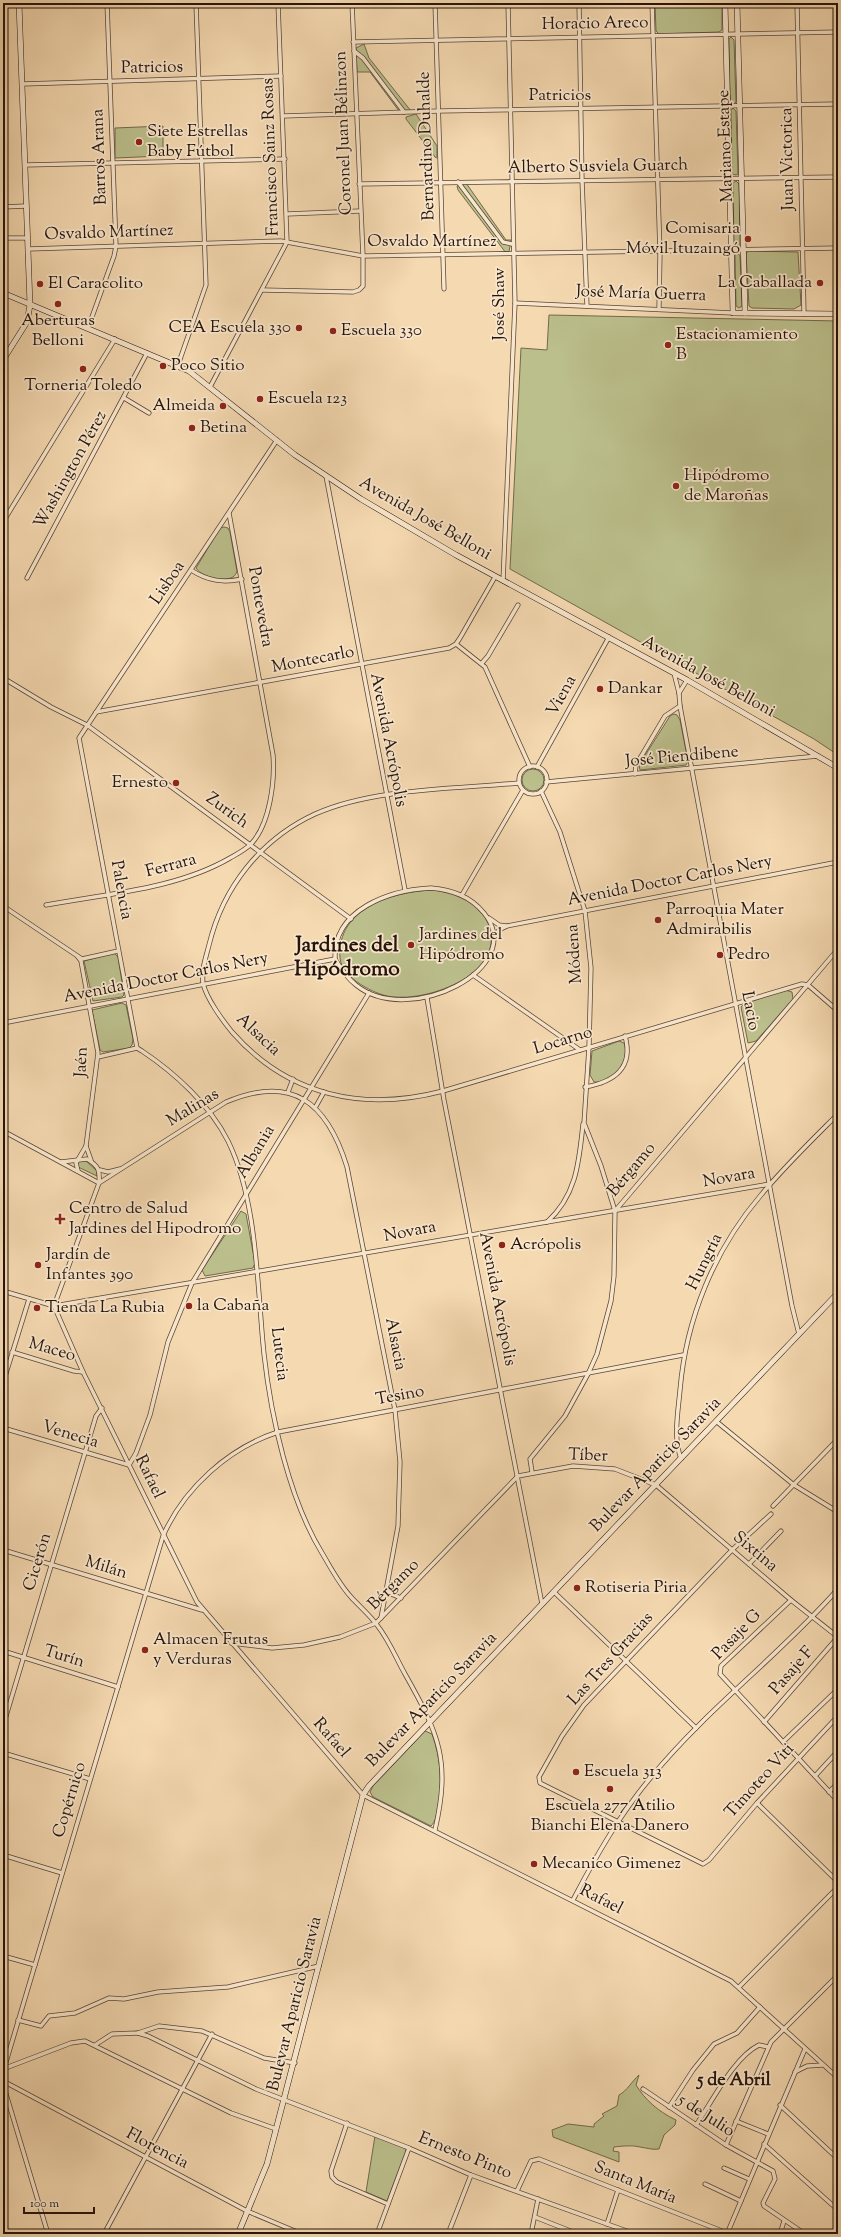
<svg xmlns="http://www.w3.org/2000/svg" width="841" height="2237" font-family="'Sorts Mill Goudy',serif">
<style>
.green{fill:#bbbf8c;stroke:#706a4c}
.lines{fill:none;stroke-linecap:round;stroke-linejoin:round}
.street-casing{stroke:#5a4534;stroke-width:5}
.secondary-casing{stroke:#26140b;stroke-width:6}
.street{stroke:#f8e6cc;stroke-width:3.5}
.secondary{stroke:#f8e6cc;stroke-width:5}
.poi-dot{fill:#8f2418;stroke:#f8e6cc;stroke-width:1.5}
.labels{text-anchor:middle;dominant-baseline:central;stroke-width:3.5;stroke-linejoin:round;paint-order:stroke}
.street-label{font-size:17px;fill:#26140b;stroke:#f8e6cc}
.poi-label{font-size:17px;fill:#26140b;stroke:#f8e6cc;text-anchor:start}
.neighbourhood-label{font-size:18px;font-weight:bold;fill:#26140b;stroke:#f8e6cc}
.district-label{font-size:21px;font-weight:bold;fill:#26140b;stroke:#f8e6cc}
</style>
<rect width="100%" height="100%" fill="#f5d9b1"/>
<filter id="stains"><feTurbulence type="fractalNoise" baseFrequency=".005" numOctaves="4"/><feColorMatrix values="0 0 0 0 .2 0 0 0 0 .09 0 0 0 0 .02 0 0 0 .5 -.17"/></filter>
<radialGradient id="worn" r=".72"><stop offset=".6" stop-color="#630" stop-opacity="0"/><stop offset="1" stop-color="#630" stop-opacity=".3"/></radialGradient>
<g class="green">
<path d="M 655,3 L 722,3 L 722,30 L 719,32 L 659,34 L 656,31 Z"/>
<path d="M 731,37 L 734,40 L 736,102 L 734,104 L 730,103 L 729,39 Z"/>
<path d="M 364,44 L 369,58 L 411,111 L 399,111 L 370,72 L 357,72 L 356,48 Z"/>
<path d="M 733,108 L 736,111 L 738,174 L 736,175 L 732,174 L 731,110 Z"/>
<path d="M 416,114 L 437,146 L 437,158 L 435,157 L 406,119 L 406,117 Z"/>
<path d="M 163,126 L 163,156 L 115,158 L 115,128 Z"/>
<path d="M 736,181 L 739,184 L 740,246 L 738,248 L 734,246 L 733,183 Z"/>
<path d="M 466,183 L 506,240 L 511,240 L 509,252 L 506,253 L 458,190 L 457,186 Z"/>
<path d="M 749,251 L 798,252 L 801,305 L 794,309 L 752,308 L 749,306 L 746,253 Z"/>
<path d="M 738,253 L 740,256 L 742,306 L 739,308 L 736,306 L 735,254 Z"/>
<path d="M 549,315 L 838,321 L 838,755 L 814,739 L 510,569 L 521,348 L 547,350 Z"/>
<path d="M 224,527 L 228,528 L 230,532 L 237,571 C 234,586 202,578 196,568 L 220,528 Z"/>
<path d="M 674,714 L 677,715 L 680,720 L 688,761 L 686,765 L 640,770 L 639,765 L 670,716 Z"/>
<circle cx="533" cy="780" r="11"/>
<path d="M 435,890 C 455,894 476,901 486,919 C 512,970 435,1000 396,997 C 385,997 374,992 365,987 C 354,981 341,970 340,958 C 336,907 396,891 435,890 Z"/>
<path d="M 114,953 L 118,957 L 124,995 L 122,997 L 93,1001 L 84,961 Z"/>
<path d="M 785,990 L 792,992 L 793,999 L 756,1041 L 748,1043 L 741,1007 L 744,1004 Z"/>
<path d="M 122,1003 L 126,1005 L 133,1039 L 132,1045 L 129,1048 L 103,1052 L 100,1050 L 92,1010 Z"/>
<path d="M 619,1041 L 624,1043 C 632,1061 612,1084 594,1082 L 590,1075 L 592,1051 Z"/>
<path d="M 85,1160 L 97,1171 L 97,1176 L 78,1167 L 78,1161 Z"/>
<path d="M 241,1211 L 246,1214 L 255,1263 L 253,1268 L 205,1276 L 202,1270 Z"/>
<path d="M 425,1731 L 432,1734 C 441,1759 443,1785 437,1812 C 436,1817 435,1822 431,1826 L 373,1797 L 370,1792 L 373,1786 Z"/>
<path d="M 639,2075 L 636,2085 C 645,2100 659,2112 676,2120 L 675,2125 L 664,2135 L 659,2149 C 651,2150 648,2148 640,2147 C 632,2145 623,2146 614,2147 L 613,2151 L 619,2152 L 619,2162 L 553,2137 L 552,2130 L 568,2124 L 594,2127 L 594,2124 L 604,2116 L 602,2114 L 617,2106 L 619,2095 C 627,2091 632,2081 639,2075 Z"/>
<path d="M 375,2136 L 404,2147 L 406,2151 L 387,2201 L 366,2192 Z"/>
</g>
<g class="lines">
<g class="street-casing">
<g id="street">
<path d="M 435,3 L 444,289"/>
<path d="M 579,3 L 582,180 L 587,306"/>
<path d="M 652,3 L 660,253 L 659,308"/>
<path d="M 797,3 L 804,314"/>
<path d="M 353,42 L 838,32"/>
<path d="M 354,51 L 363,58 L 404,112"/>
<path d="M 22,84 L 281,76"/>
<path d="M 283,116 L 439,111 L 838,104"/>
<path d="M 25,165 L 285,159"/>
<path d="M 458,182 L 503,242 L 512,244"/>
<path d="M 359,184 L 838,177"/>
<path d="M 3,207 L 26,206"/>
<path d="M 287,214 L 360,211"/>
<path d="M 3,238 L 27,238"/>
<path d="M 28,249 L 281,241 L 363,256 L 838,248"/>
<path d="M 262,290 L 353,292 L 359,290 L 363,286 L 363,256 L 352,3"/>
<path d="M 515,303 L 733,313"/>
<path d="M 88,328 L 114,256 L 116,246 L 107,3"/>
<path d="M 178,365 L 206,285 L 196,3"/>
<path d="M 210,387 L 287,242 L 278,3"/>
<path d="M 124,398 L 149,413"/>
<path d="M 326,476 L 405,890"/>
<path d="M 3,522 L 115,339"/>
<path d="M 191,570 C 208,581 223,583 242,579"/>
<path d="M 27,578 L 147,353"/>
<path d="M 503,581 L 515,303 L 508,3"/>
<path d="M 456,644 L 485,667 L 530,767"/>
<path d="M 482,663 L 488,656 L 518,605"/>
<path d="M 674,673 L 679,693 L 680,706 L 792,1306 L 799,1334"/>
<path d="M 3,678 L 51,707 L 87,725 L 351,919"/>
<path d="M 679,693 L 687,680"/>
<path d="M 96,712 L 449,648 L 456,644 L 460,638 L 495,577"/>
<circle cx="533" cy="780" r="14"/>
<path d="M 537,767 L 609,637"/>
<path d="M 635,774 L 636,765 L 665,716 L 680,706"/>
<path d="M 546,782 L 818,756"/>
<path d="M 519,783 C 456,789 373,788 315,814 C 261,839 223,887 209,945 C 206,957 201,970 203,983 C 206,998 223,1021 232,1032 C 288,1096 363,1112 443,1091 L 802,984 L 808,985 L 838,1011"/>
<path d="M 541,791 L 560,832 L 585,911 L 591,968 L 589,1047 L 584,1123 L 601,1166 L 615,1211"/>
<path d="M 431,888 C 452,890 470,896 484,913 C 529,968 409,1028 356,985 C 347,978 341,969 335,959 C 333,909 390,890 431,888 Z"/>
<path d="M 462,895 L 523,790"/>
<path d="M 46,905 C 106,894 177,889 230,858 C 237,854 245,850 251,844 C 270,824 275,781 273,755 L 229,513"/>
<path d="M 3,906 L 82,959 L 118,951"/>
<path d="M 489,918 L 499,925 L 506,926"/>
<path d="M 494,937 L 499,930 L 507,926 L 838,862"/>
<path d="M 473,975 L 580,1050"/>
<path d="M 427,998 L 444,1100 L 542,1604"/>
<path d="M 3,1023 L 335,959"/>
<path d="M 137,1048 L 79,738 L 277,440"/>
<path d="M 98,1057 L 137,1048 L 142,1051 C 175,1073 210,1105 228,1141 C 258,1202 257,1288 264,1354 C 271,1417 289,1499 322,1553 C 331,1568 339,1584 351,1597 C 359,1606 370,1615 377,1625 C 389,1640 396,1658 405,1674 C 439,1734 451,1761 435,1830"/>
<path d="M 585,1087 C 614,1082 634,1068 625,1036"/>
<path d="M 288,1092 L 293,1079"/>
<path d="M 315,1108 L 324,1092"/>
<path d="M 3,1131 L 99,1183"/>
<path d="M 86,1146 L 91,1160"/>
<path d="M 100,1170 L 108,1172 L 120,1169"/>
<path d="M 78,1171 L 76,1163 L 86,1146 L 98,1053 L 81,961 L 78,957"/>
<path d="M 99,1183 L 226,1102 C 292,1074 327,1102 347,1167 L 395,1410 L 400,1462 L 398,1526 L 381,1618"/>
<path d="M 547,1222 C 577,1195 579,1161 583,1124"/>
<path d="M 3,1291 L 54,1306 L 770,1184"/>
<path d="M 54,1306 L 83,1372 L 197,1602 L 363,1795 L 731,1981 L 838,2078"/>
<path d="M 54,1306 L 99,1183 C 100,1171 99,1166 87,1159 L 61,1162"/>
<path d="M 12,1352 L 74,1371 L 83,1372"/>
<path d="M 3,1383 L 29,1299"/>
<path d="M 717,1422 L 794,1485 L 838,1512"/>
<path d="M 3,1428 L 129,1465 L 136,1453 L 150,1415 L 168,1342 L 192,1283 L 369,993"/>
<path d="M 681,1459 C 673,1437 678,1413 680,1390 C 686,1319 714,1250 761,1195 C 785,1166 812,1140 838,1114"/>
<path d="M 532,1472 L 530,1459 L 565,1416 L 588,1374 L 597,1354 L 611,1301 L 614,1276 L 615,1211 L 838,949"/>
<path d="M 773,1506 L 838,1439"/>
<path d="M 771,1514 L 732,1550 L 584,1705 L 562,1736 L 539,1777 L 540,1783 L 703,1864 L 709,1860 L 757,1803 L 838,1716"/>
<path d="M 3,1550 L 202,1610"/>
<path d="M 749,1564 L 781,1531"/>
<path d="M 387,1589 L 391,1594 L 401,1598"/>
<path d="M 554,1592 L 696,1728"/>
<path d="M 791,1600 L 721,1666 L 720,1674 L 838,1801"/>
<path d="M 231,1643 L 272,1648 L 304,1645 L 340,1637 L 376,1623 L 518,1476 L 573,1466 L 615,1469 L 656,1485 L 791,1600 L 838,1637"/>
<path d="M 3,1651 L 118,1687"/>
<path d="M 764,1722 L 838,1637"/>
<path d="M 3,1726 L 96,1416 L 102,1408"/>
<path d="M 783,1742 L 838,1689"/>
<path d="M 3,1753 L 90,1779"/>
<path d="M 815,1776 L 838,1751"/>
<path d="M 829,1792 L 838,1783"/>
<path d="M 757,1803 L 838,1882"/>
<path d="M 3,1855 L 62,1873"/>
<path d="M 573,1900 C 596,1856 620,1814 652,1776 C 708,1708 780,1655 838,1589"/>
<path d="M 3,1956 L 35,1965"/>
<path d="M 739,1987 L 838,1887"/>
<path d="M 18,2020 L 41,2026 L 49,2016 L 75,2013 L 109,1998 L 124,1999 L 158,1992 L 228,1987 L 319,1966"/>
<path d="M 138,2033 L 148,2036 L 256,2089 L 409,2148 L 471,2175 L 635,2234"/>
<path d="M 95,2045 L 112,2034 L 138,2033 L 159,2026 L 202,2031 L 264,2058 L 295,2063"/>
<path d="M 3,2069 L 71,2043 L 85,2041 L 231,2113 L 276,2129"/>
<path d="M 3,2072 L 163,1536 C 184,1488 229,1448 278,1432 L 683,1355"/>
<path d="M 795,2072 L 807,2066 L 823,2065"/>
<path d="M 3,2081 L 247,2211 L 302,2234"/>
<path d="M 3,2084 L 48,2234"/>
<path d="M 643,2089 L 726,2145 L 773,2171 L 775,2179 L 763,2203 L 764,2206 L 805,2234"/>
<path d="M 780,2105 L 838,2159"/>
<path d="M 669,2107 L 693,2070 L 714,2044 L 737,2033 L 760,2007"/>
<path d="M 736,2121 L 768,2134"/>
<path d="M 347,2123 L 331,2171 L 332,2177 L 337,2182 L 388,2204"/>
<path d="M 696,2125 C 712,2102 734,2057 759,2045 L 768,2047"/>
<path d="M 764,2144 L 838,2210"/>
<path d="M 726,2145 L 771,2042 L 838,1975"/>
<path d="M 724,2168 L 749,2179"/>
<path d="M 705,2184 L 741,2201"/>
<path d="M 517,2191 L 531,2161 L 539,2159 L 727,2233"/>
<path d="M 535,2217 L 578,2234"/>
<path d="M 607,2224 L 618,2190"/>
<path d="M 104,2234 L 212,2034"/>
<path d="M 377,2234 L 409,2148"/>
<path d="M 448,2234 L 471,2175"/>
<path d="M 531,2234 L 538,2199"/>
<path d="M 727,2234 L 805,2049"/>
<path d="M 780,2234 L 784,2221"/>
</g>
</g>
<g class="secondary-casing">
<g id="secondary">
<path d="M 3,3 L 10,3"/>
<path d="M 725,3 L 733,313 L 838,314"/>
<path d="M 737,3 L 745,313"/>
<path d="M 3,293 L 189,371 L 295,455 L 361,499 L 456,555 L 687,680 L 838,768"/>
<path d="M 3,360 L 27,322 L 30,305 L 19,3"/>
<path d="M 238,2234 L 267,2164 L 363,1795 L 369,1786 L 838,1293"/>
</g>
</g>
<use href="#street" class="street"/>
<use href="#secondary" class="secondary"/>
</g>
<g class="poi-dot">
<circle cx="139" cy="142" r="4"/>
<circle cx="748" cy="239" r="4"/>
<circle cx="820" cy="283" r="4"/>
<circle cx="40" cy="284" r="4"/>
<circle cx="58" cy="304" r="4"/>
<circle cx="299" cy="328" r="4"/>
<circle cx="333" cy="331" r="4"/>
<circle cx="668" cy="345" r="4"/>
<circle cx="163" cy="366" r="4"/>
<circle cx="83" cy="369" r="4"/>
<circle cx="260" cy="399" r="4"/>
<circle cx="223" cy="406" r="4"/>
<circle cx="192" cy="428" r="4"/>
<circle cx="676" cy="486" r="4"/>
<circle cx="600" cy="689" r="4"/>
<circle cx="176" cy="783" r="4"/>
<circle cx="658" cy="920" r="4"/>
<circle cx="411" cy="945" r="4"/>
<circle cx="720" cy="955" r="4"/>
<path d="M58 1213h4v4h4v4h-4v4h-4v-4h-4v-4h4z"/>
<circle cx="502" cy="1245" r="4"/>
<circle cx="38" cy="1265" r="4"/>
<circle cx="189" cy="1306" r="4"/>
<circle cx="37" cy="1308" r="4"/>
<circle cx="577" cy="1588" r="4"/>
<circle cx="145" cy="1650" r="4"/>
<circle cx="576" cy="1772" r="4"/>
<circle cx="610" cy="1789" r="4"/>
<circle cx="534" cy="1864" r="4"/>
</g>
<g class="labels">
<g class="street-label">
<text transform="translate(595 24) rotate(-1)">Horacio Areco</text>
<text transform="translate(152 68) rotate(-1)">Patricios</text>
<text x="560" y="96">Patricios</text>
<text transform="translate(344 133) rotate(-92)">Coronel Juan Bélinzon</text>
<text transform="translate(427 146) rotate(-92)">Bernardino Duhalde</text>
<text transform="translate(726 146) rotate(-92)">Mariano Estape</text>
<text transform="translate(100 157) rotate(-92)">Barros Arana</text>
<text transform="translate(271 157) rotate(-92)">Francisco Sainz Rosas</text>
<text transform="translate(788 159) rotate(-91)">Juan Victorica</text>
<text transform="translate(598 167) rotate(-1)">Alberto Susviela Guarch</text>
<text transform="translate(109 233) rotate(-2)">Osvaldo Martínez</text>
<text x="432" y="242">Osvaldo Martínez</text>
<text transform="translate(641 294) rotate(2)">José María Guerra</text>
<text transform="translate(500 304) rotate(-90)">José Shaw</text>
<text transform="translate(71 470) rotate(-61)">Washington Pérez</text>
<text transform="translate(425 519) rotate(30)">Avenida José Belloni</text>
<text transform="translate(168 583) rotate(-56)">Lisboa</text>
<text transform="translate(260 607) rotate(80)">Pontevedra</text>
<text transform="translate(313 660) rotate(-11)">Montecarlo</text>
<text transform="translate(708 677) rotate(29)">Avenida José Belloni</text>
<text transform="translate(562 696) rotate(-61)">Viena</text>
<text transform="translate(388 740) rotate(79)">Avenida Acrópolis</text>
<text transform="translate(682 757) rotate(-5)">José Piendibene</text>
<text transform="translate(227 811) rotate(36)">Zurich</text>
<text transform="translate(171 866) rotate(-15)">Ferrara</text>
<text transform="translate(670 881) rotate(-11)">Avenida Doctor Carlos Nery</text>
<text transform="translate(121 890) rotate(80)">Palencia</text>
<text transform="translate(575 954) rotate(-94)">Módena</text>
<text transform="translate(166 978) rotate(-11)">Avenida Doctor Carlos Nery</text>
<text transform="translate(750 1011) rotate(79)">Lacio</text>
<text transform="translate(258 1035) rotate(43)">Alsacia</text>
<text transform="translate(563 1041) rotate(-17)">Locarno</text>
<text transform="translate(82 1062) rotate(-87)">Jaén</text>
<text transform="translate(193 1108) rotate(-31)">Malinas</text>
<text transform="translate(256 1152) rotate(-59)">Albania</text>
<text transform="translate(632 1170) rotate(-50)">Bérgamo</text>
<text transform="translate(729 1178) rotate(-10)">Novara</text>
<text transform="translate(410 1232) rotate(-11)">Novara</text>
<text transform="translate(705 1262) rotate(-64)">Hungría</text>
<text transform="translate(497 1299) rotate(79)">Avenida Acrópolis</text>
<text transform="translate(395 1344) rotate(79)">Alsacia</text>
<text transform="translate(52 1350) rotate(16)">Maceo</text>
<text transform="translate(279 1354) rotate(83)">Lutecia</text>
<text transform="translate(400 1396) rotate(-11)">Tesino</text>
<text transform="translate(70 1435) rotate(17)">Venecia</text>
<text transform="translate(588 1456) rotate(2)">Tíber</text>
<text transform="translate(656 1465) rotate(-46)">Bulevar Aparicio Saravia</text>
<text transform="translate(149 1477) rotate(64)">Rafael</text>
<text transform="translate(755 1552) rotate(40)">Sixtina</text>
<text transform="translate(38 1562) rotate(-73)">Cicerón</text>
<text transform="translate(106 1568) rotate(17)">Milán</text>
<text transform="translate(394 1585) rotate(-45)">Bérgamo</text>
<text transform="translate(737 1635) rotate(-46)">Pasaje G</text>
<text transform="translate(64 1657) rotate(17)">Turín</text>
<text transform="translate(611 1659) rotate(-48)">Las Tres Gracias</text>
<text transform="translate(792 1671) rotate(-49)">Pasaje F</text>
<text transform="translate(432 1700) rotate(-46)">Bulevar Aparicio Saravia</text>
<text transform="translate(331 1738) rotate(49)">Rafael</text>
<text transform="translate(760 1781) rotate(-48)">Timoteo Viti</text>
<text transform="translate(70 1800) rotate(-73)">Copérnico</text>
<text transform="translate(601 1900) rotate(27)">Rafael</text>
<text transform="translate(295 2004) rotate(-76)">Bulevar Aparicio Saravia</text>
<text transform="translate(706 2116) rotate(33)">5 de Julio</text>
<text transform="translate(157 2149) rotate(28)">Florencia</text>
<text transform="translate(465 2156) rotate(22)">Ernesto Pinto</text>
<text transform="translate(635 2183) rotate(22)">Santa María</text>
</g>
<g class="poi-label">
<text x="147" y="132">Siete Estrellas<tspan x="147" dy="20">Baby Fútbol</tspan></text>
<text x="740" y="229" text-anchor="end">Comisaria<tspan x="740" dy="20">Móvil Ituzaingó</tspan></text>
<text x="812" y="283" text-anchor="end">La Caballada</text>
<text x="48" y="284">El Caracolito</text>
<text x="58" y="321" text-anchor="middle">Aberturas<tspan x="58" dy="20">Belloni</tspan></text>
<text x="291" y="328" text-anchor="end">CEA Escuela 330</text>
<text x="341" y="331">Escuela 330</text>
<text x="676" y="335">Estacionamiento<tspan x="676" dy="20">B</tspan></text>
<text x="171" y="366">Poco Sitio</text>
<text x="83" y="386" text-anchor="middle">Torneria Toledo</text>
<text x="268" y="399">Escuela 123</text>
<text x="215" y="406" text-anchor="end">Almeida</text>
<text x="200" y="428">Betina</text>
<text x="684" y="476">Hipódromo<tspan x="684" dy="20">de Maroñas</tspan></text>
<text x="608" y="689">Dankar</text>
<text x="168" y="783" text-anchor="end">Ernesto</text>
<text x="666" y="910">Parroquia Mater<tspan x="666" dy="20">Admirabilis</tspan></text>
<text x="419" y="935">Jardines del<tspan x="419" dy="20">Hipódromo</tspan></text>
<text x="728" y="955">Pedro</text>
<text x="69" y="1209">Centro de Salud<tspan x="69" dy="20">Jardines del Hipodromo</tspan></text>
<text x="510" y="1245">Acrópolis</text>
<text x="46" y="1255">Jardín de<tspan x="46" dy="20">Infantes 390</tspan></text>
<text x="197" y="1306">la Cabaña</text>
<text x="45" y="1308">Tienda La Rubia</text>
<text x="585" y="1588">Rotiseria Piria</text>
<text x="153" y="1640">Almacen Frutas<tspan x="153" dy="20">y Verduras</tspan></text>
<text x="584" y="1772">Escuela 313</text>
<text x="610" y="1806" text-anchor="middle">Escuela 277 Atilio<tspan x="610" dy="20">Bianchi Elena Danero</tspan></text>
<text x="542" y="1864">Mecanico Gimenez</text>
</g>
<g class="neighbourhood-label">
<text x="734" y="2081">5 de Abril</text>
</g>
<g class="district-label">
<text x="347" y="946">Jardines del<tspan x="347" dy="24">Hipódromo</tspan></text>
</g>
</g>
<rect width="841" height="2237" fill="none" stroke="#f5d9b1" stroke-width="16"/>
<rect x="4" y="4" width="833" height="2229" fill="none" stroke="#26140b" stroke-width="2"/>
<rect x="8" y="8" width="825" height="2221" fill="none" stroke="#26140b"/>
<path d="M24 2207v6h70v-6" fill="none" stroke="#26140b" stroke-width="2"/>
<text x="30" y="2207" font-size="12" fill="#26140b" stroke="#f8e6cc" stroke-width="3" paint-order="stroke">100 m</text>
<rect width="100%" height="100%" filter="url(#stains)"/>
<rect width="100%" height="100%" fill="url(#worn)"/>
</svg>
